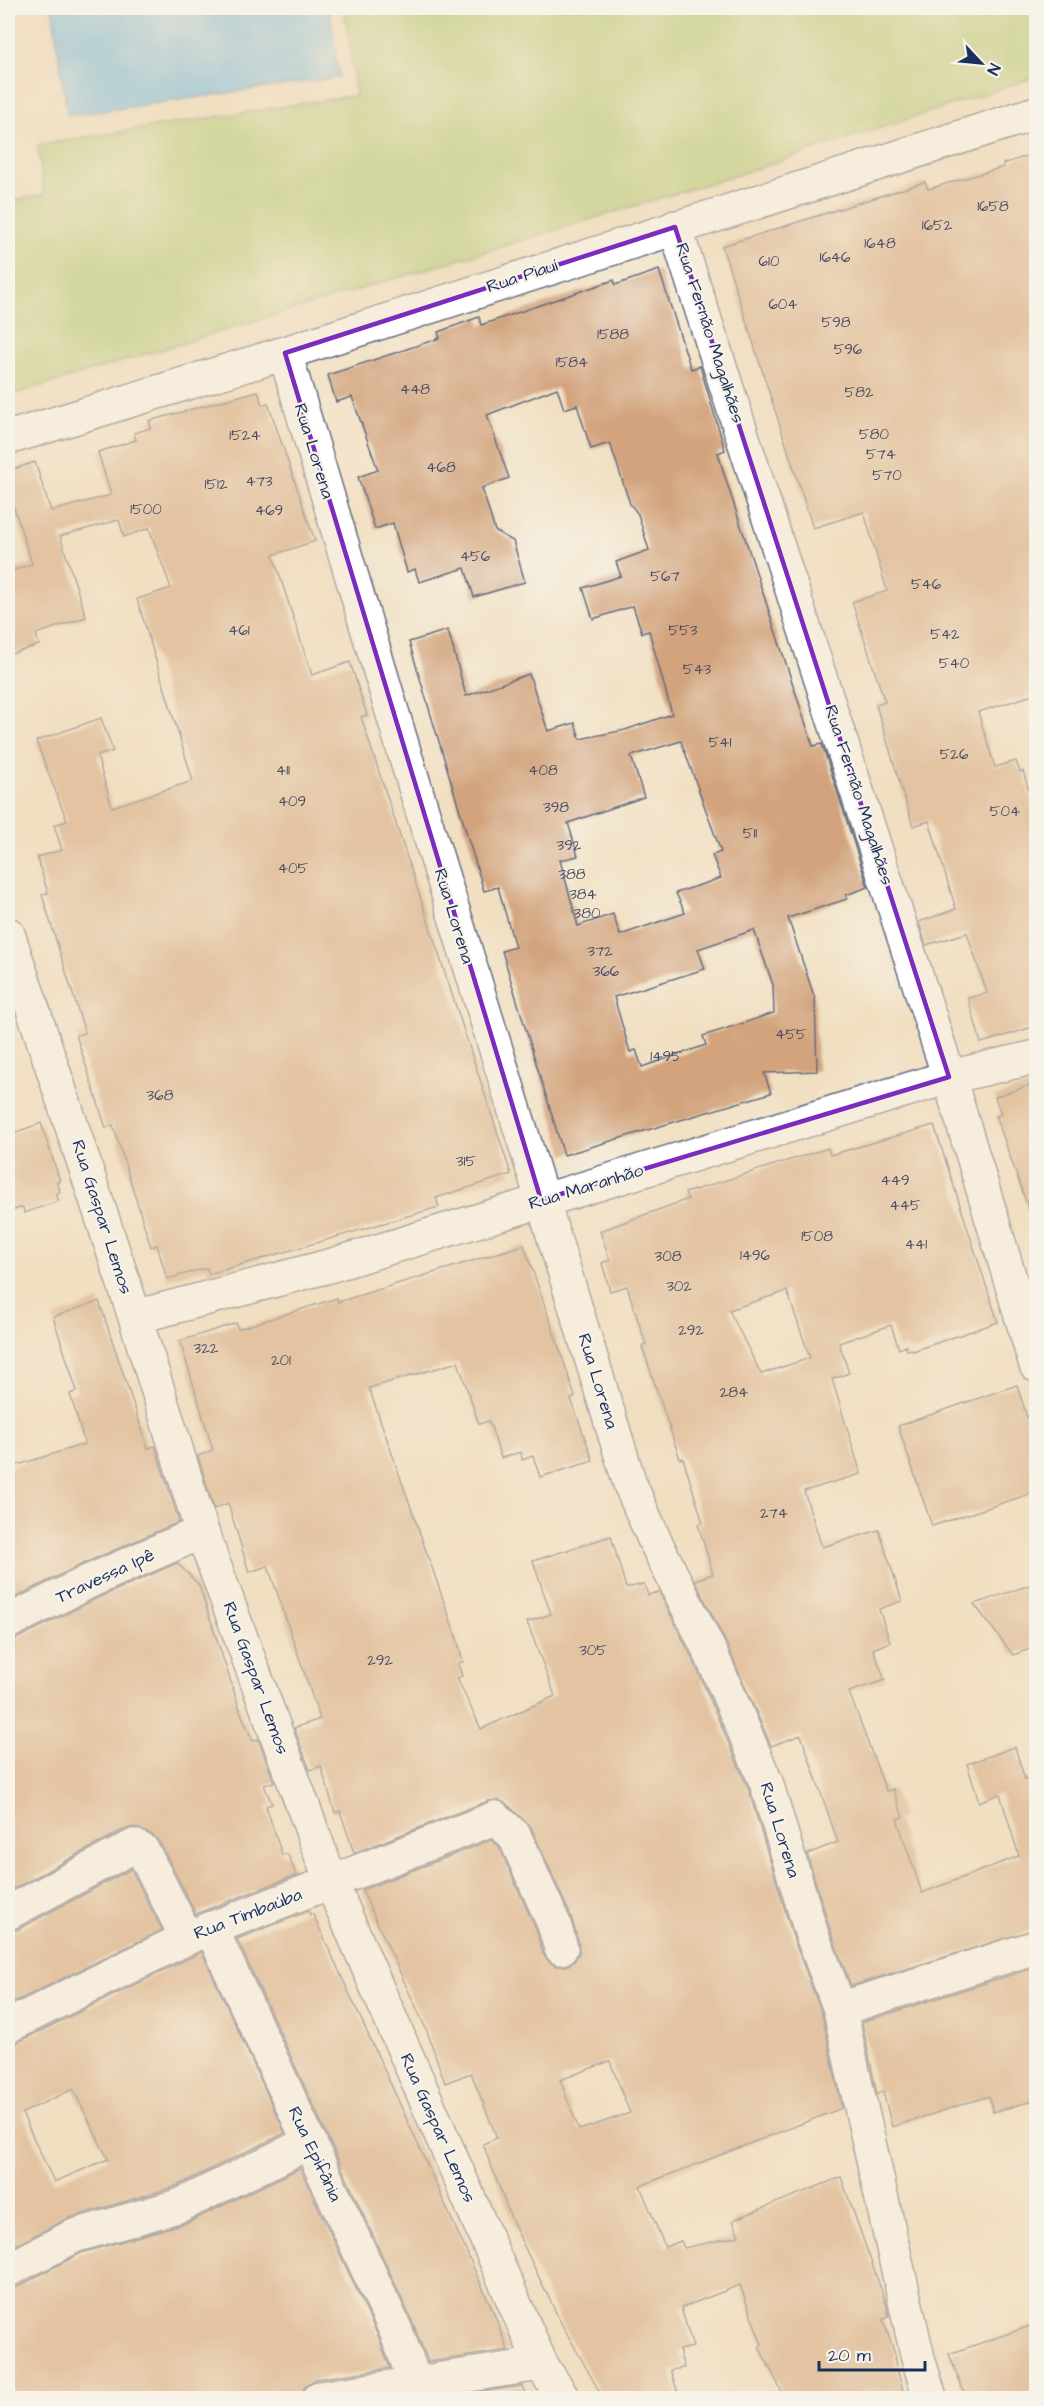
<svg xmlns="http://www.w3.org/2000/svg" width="1044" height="2406" font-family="'Architects Daughter',sans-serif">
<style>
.green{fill:#b0cd73;stroke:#667e68;stroke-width:1.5}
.water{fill:#72beec;stroke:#4676a5;stroke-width:1.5}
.building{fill:#d2a37c;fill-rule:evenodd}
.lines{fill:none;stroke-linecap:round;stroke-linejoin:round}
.minor-casing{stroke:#666d81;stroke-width:36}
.minor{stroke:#fff;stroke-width:33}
.marked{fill:none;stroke:#7b2cbf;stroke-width:4.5;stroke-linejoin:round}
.labels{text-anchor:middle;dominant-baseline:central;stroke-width:4.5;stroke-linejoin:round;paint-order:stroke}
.number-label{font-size:15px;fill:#494c66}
.street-label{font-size:18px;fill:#1b2f5e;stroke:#f7f3e8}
</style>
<rect width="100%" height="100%" fill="#f7f3e8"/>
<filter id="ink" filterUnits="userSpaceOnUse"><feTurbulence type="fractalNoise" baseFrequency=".0167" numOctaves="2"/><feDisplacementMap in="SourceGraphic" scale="12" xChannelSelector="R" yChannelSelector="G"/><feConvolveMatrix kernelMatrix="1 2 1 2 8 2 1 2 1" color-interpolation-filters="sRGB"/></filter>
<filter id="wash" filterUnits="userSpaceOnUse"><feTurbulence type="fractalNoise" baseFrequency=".008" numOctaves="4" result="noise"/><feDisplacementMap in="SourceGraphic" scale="24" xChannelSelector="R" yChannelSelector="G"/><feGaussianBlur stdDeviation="1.35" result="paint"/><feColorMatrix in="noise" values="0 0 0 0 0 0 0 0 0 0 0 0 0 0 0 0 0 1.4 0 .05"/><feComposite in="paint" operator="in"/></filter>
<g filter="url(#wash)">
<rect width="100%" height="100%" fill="#f1dfc1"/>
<path class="green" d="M 344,8 L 1036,8 L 1036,77 L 740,174 L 8,396 L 8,201 L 44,195 L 38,145 L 356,95 Z"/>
<path class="water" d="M 52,8 L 329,8 L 339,77 L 68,116 Z"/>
<g id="blocks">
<g class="building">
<path d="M 1036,153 L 1036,694 L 978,712 L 995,767 L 1016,761 L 1020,772 L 1023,771 L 1036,815 L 1036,1026 L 981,1043 L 968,998 L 987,993 L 967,933 L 926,945 L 919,922 L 956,909 L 929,821 L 913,826 L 876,705 L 885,702 L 852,602 L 887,591 L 864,512 L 813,528 L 722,246 L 925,182 L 928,189 L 1004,167 L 1003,164 Z"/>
<path d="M 659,270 L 691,369 L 700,366 L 725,450 L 718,453 L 724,474 L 813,746 L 822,744 L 868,887 L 846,895 L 847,899 L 788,918 L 815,999 L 817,1071 L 764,1073 L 771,1093 L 564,1155 L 502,951 L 515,947 L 498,887 L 484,891 L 409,642 L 448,630 L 466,696 L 529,674 L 548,731 L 575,723 L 580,739 L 625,730 L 672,714 L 649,631 L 642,633 L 633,606 L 593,619 L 583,588 L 621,576 L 616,562 L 649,550 L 638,514 L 630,504 L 610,443 L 591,449 L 577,405 L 564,409 L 557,388 L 487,415 L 509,478 L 482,488 L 495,531 L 513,541 L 525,582 L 474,597 L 465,568 L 419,582 L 415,569 L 407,572 L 393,523 L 375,529 L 358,477 L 378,470 L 352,397 L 336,402 L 328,375 L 440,338 L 438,332 L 479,317 L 481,325 L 614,280 L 615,285 ZM 681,741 L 721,852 L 712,855 L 721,878 L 676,893 L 685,913 L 620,935 L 613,914 L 578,926 L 560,860 L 578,856 L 568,823 L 644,797 L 631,756 ZM 754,930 L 773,985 L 774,1013 L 703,1036 L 706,1045 L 642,1067 L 636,1050 L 630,1052 L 614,997 L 705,969 L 698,949 Z"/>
<path d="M 258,391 L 262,405 L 268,403 L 315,541 L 273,555 L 295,623 L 312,675 L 350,662 L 367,715 L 361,717 L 511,1174 L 436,1198 L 439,1207 L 209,1274 L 207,1268 L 167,1279 L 157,1245 L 151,1247 L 113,1125 L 106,1128 L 76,1035 L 85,1033 L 42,895 L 48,893 L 37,857 L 62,850 L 54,825 L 67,821 L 36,741 L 101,718 L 113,751 L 97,756 L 112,807 L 193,781 L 137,599 L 171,588 L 149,528 L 124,537 L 119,520 L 60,536 L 86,617 L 36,634 L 39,645 L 8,655 L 8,567 L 12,566 L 14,570 L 32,564 L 8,489 L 8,471 L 35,462 L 51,511 L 111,495 L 98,452 L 136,440 L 134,433 L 151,428 L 149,421 Z"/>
<path d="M 1036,1083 L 1036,1218 L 1032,1219 L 996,1116 L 1001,1114 L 995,1097 Z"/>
<path d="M 41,1123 L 60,1181 L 57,1182 L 60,1192 L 56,1194 L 59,1201 L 24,1213 L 23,1207 L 8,1212 L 8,1135 Z"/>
<path d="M 934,1125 L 998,1322 L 913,1351 L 912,1349 L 907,1350 L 906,1346 L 899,1349 L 891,1325 L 839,1343 L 849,1373 L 832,1379 L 861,1474 L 804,1491 L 822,1547 L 879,1530 L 902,1601 L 879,1609 L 890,1642 L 873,1649 L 885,1680 L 849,1692 L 886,1791 L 893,1789 L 903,1817 L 897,1819 L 922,1893 L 1019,1856 L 1000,1794 L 979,1802 L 967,1764 L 1015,1747 L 1025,1780 L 1036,1776 L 1036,1929 L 851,1986 L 830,1929 L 807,1854 L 838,1842 L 801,1735 L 771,1746 L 728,1647 L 695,1580 L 713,1574 L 698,1524 L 703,1523 L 683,1458 L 680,1459 L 642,1346 L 646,1345 L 627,1286 L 610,1291 L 602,1263 L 610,1260 L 600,1231 L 688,1199 L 685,1193 L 828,1148 L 830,1155 ZM 787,1291 L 810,1358 L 761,1374 L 729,1310 Z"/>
<path d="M 524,1245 L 565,1365 L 575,1397 L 571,1399 L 593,1461 L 540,1477 L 533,1456 L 522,1460 L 521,1452 L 501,1458 L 489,1421 L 479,1424 L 458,1362 L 369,1388 L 457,1639 L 463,1662 L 458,1663 L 462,1676 L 457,1678 L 481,1729 L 555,1696 L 527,1622 L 551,1614 L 533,1561 L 611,1536 L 626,1588 L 644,1584 L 648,1595 L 659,1592 L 694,1662 L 748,1788 L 794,1940 L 822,2014 L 842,2108 L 640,2186 L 665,2247 L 681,2241 L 684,2248 L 739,2236 L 733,2220 L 841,2177 L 887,2306 L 889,2317 L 883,2319 L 896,2357 L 894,2358 L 905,2398 L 785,2398 L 759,2347 L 762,2345 L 740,2285 L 681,2308 L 693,2347 L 679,2350 L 684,2368 L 670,2370 L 680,2398 L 603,2398 L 559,2319 L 513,2223 L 483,2144 L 497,2138 L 471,2073 L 445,2083 L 427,2031 L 362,1890 L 491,1840 L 499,1846 L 536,1930 L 543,1954 L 549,1962 L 556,1966 L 567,1966 L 574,1961 L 579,1953 L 579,1943 L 571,1916 L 531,1827 L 507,1804 L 499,1800 L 488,1801 L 354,1853 L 340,1811 L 335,1813 L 321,1766 L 310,1770 L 294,1728 L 320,1719 L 268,1566 L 249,1572 L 228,1503 L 214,1509 L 198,1456 L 213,1450 L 180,1341 L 236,1323 L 238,1329 L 337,1298 L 338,1302 ZM 610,2061 L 630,2113 L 579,2130 L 560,2080 Z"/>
<path d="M 99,1301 L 148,1448 L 155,1446 L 179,1522 L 82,1564 L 8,1601 L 8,1468 L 85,1444 L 70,1394 L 77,1391 L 53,1317 Z"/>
<path d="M 1017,1385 L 1036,1446 L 1036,1492 L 932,1526 L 898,1426 Z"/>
<path d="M 177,1563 L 199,1585 L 242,1716 L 253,1741 L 258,1739 L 274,1782 L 264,1785 L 272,1804 L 266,1806 L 282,1855 L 288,1854 L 296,1875 L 196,1914 L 160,1843 L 152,1835 L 134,1827 L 125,1829 L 8,1892 L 8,1825 L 9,1824 L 8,1818 L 8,1641 L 16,1639 L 98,1598 Z"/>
<path d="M 1036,1583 L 1036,1647 L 1013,1655 L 974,1604 Z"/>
<path d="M 131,1869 L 162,1930 L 8,2005 L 8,1932 L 17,1930 Z"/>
<path d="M 309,1911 L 310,1915 L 313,1914 L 393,2089 L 493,2311 L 508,2350 L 428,2362 L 413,2323 L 237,1939 Z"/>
<path d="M 202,1952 L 285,2133 L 174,2187 L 69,2218 L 8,2249 L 8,2045 L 16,2043 ZM 73,2089 L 108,2159 L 54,2182 L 22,2113 Z"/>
<path d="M 1036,1967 L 1036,2100 L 993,2112 L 989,2096 L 892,2127 L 883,2091 L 877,2094 L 862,2022 Z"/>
<path d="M 300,2168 L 379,2338 L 390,2368 L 316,2379 L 307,2384 L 302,2391 L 245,2398 L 8,2398 L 8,2289 L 17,2287 L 81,2253 L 189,2222 Z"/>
<path d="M 1036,2324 L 1036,2398 L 966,2398 L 949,2354 Z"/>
<path d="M 522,2386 L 527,2398 L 440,2398 Z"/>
</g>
</g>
</g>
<g filter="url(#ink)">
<use href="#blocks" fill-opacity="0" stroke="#666d81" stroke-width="1.5"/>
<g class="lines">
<g class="minor-casing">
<g id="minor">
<path d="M 675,227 L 949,1077 L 1036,1365"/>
<path d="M 285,353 L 406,758 L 630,1484 L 654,1539 L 711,1654 L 766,1782 L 812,1935 L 840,2009 L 853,2072 L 918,2358 L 930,2398"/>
<path d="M 8,438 L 285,353 L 1036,113"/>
<path d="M 8,934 L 135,1317 L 202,1532 L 331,1882 L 541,2364 L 563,2398"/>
<path d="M 135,1317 L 329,1266 L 949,1077 L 1036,1057"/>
<path d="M 8,1622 L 90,1581 L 202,1532"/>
<path d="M 8,1913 L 134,1846 L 143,1851 L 187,1938"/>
<path d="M 211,1928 L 396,2331 L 415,2382"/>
<path d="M 840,2009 L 1036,1947"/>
<path d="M 8,2026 L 187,1938 L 495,1818 L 514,1835 L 554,1924 L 561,1948"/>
<path d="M 8,2270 L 74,2236 L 181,2205 L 310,2142"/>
<path d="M 319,2398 L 541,2364"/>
</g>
</g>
<use href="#minor" class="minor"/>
</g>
</g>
<path d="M0 0H1044V2406H0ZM 675,227 L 949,1077 L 541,1200 L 285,353 Z" fill="#f1dfc1" fill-opacity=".55" fill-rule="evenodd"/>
<path class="marked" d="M 675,227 L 949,1077 L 541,1200 L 285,353 Z"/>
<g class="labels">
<g class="number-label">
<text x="993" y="206">1658</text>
<text x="937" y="225">1652</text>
<text x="880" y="243">1648</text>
<text x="835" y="257">1646</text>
<text x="769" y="261">610</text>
<text x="783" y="304">604</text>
<text x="836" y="322">598</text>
<text x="613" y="334">1588</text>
<text x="848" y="349">596</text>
<text x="572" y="362">1584</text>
<text x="415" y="389">448</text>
<text x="859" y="392">582</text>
<text x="874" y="434">580</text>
<text x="245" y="435">1524</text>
<text x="881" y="454">574</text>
<text x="441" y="467">468</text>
<text x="887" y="475">570</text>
<text x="259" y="481">473</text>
<text x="216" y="484">1512</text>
<text x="146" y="509">1500</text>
<text x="269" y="510">469</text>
<text x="475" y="556">456</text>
<text x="665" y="576">567</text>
<text x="926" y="584">546</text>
<text x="239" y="630">461</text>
<text x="683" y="630">553</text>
<text x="945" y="634">542</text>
<text x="954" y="663">540</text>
<text x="697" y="669">543</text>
<text x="720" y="742">541</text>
<text x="954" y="754">526</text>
<text x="283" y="770">411</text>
<text x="543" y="770">408</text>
<text x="292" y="801">409</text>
<text x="556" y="807">398</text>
<text x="1005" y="811">504</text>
<text x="750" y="833">511</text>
<text x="569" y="845">392</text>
<text x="293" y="868">405</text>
<text x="572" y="874">388</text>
<text x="583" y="894">384</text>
<text x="587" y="913">380</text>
<text x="600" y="951">372</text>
<text x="606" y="971">366</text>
<text x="791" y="1034">455</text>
<text x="666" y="1056">1495</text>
<text x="160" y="1095">368</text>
<text x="466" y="1161">315</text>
<text x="895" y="1180">449</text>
<text x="905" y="1205">445</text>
<text x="817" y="1236">1508</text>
<text x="916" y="1244">441</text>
<text x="755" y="1255">1496</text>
<text x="668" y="1256">308</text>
<text x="679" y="1286">302</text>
<text x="691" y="1330">292</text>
<text x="206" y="1348">322</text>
<text x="281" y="1360">201</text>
<text x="734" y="1392">284</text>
<text x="774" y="1513">274</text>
<text x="593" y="1650">305</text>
<text x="380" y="1660">292</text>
</g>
<g class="street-label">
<text transform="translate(522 276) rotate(-18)">Rua Piauí</text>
<text transform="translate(710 333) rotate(72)">Rua Fernão Magalhães</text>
<text transform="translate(314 451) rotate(73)">Rua Lorena</text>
<text transform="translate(859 795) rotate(72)">Rua Fernão Magalhães</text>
<text transform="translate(454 916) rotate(73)">Rua Lorena</text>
<text transform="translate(586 1187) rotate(-17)">Rua Maranhão</text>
<text transform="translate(102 1217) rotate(72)">Rua Gaspar Lemos</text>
<text transform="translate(598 1381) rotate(73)">Rua Lorena</text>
<text transform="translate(105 1576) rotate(-25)">Travessa Ipê</text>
<text transform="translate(256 1678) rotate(70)">Rua Gaspar Lemos</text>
<text transform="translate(780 1830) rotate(73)">Rua Lorena</text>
<text transform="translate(248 1914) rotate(-21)">Rua Timbaúba</text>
<text transform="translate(438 2128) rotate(66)">Rua Gaspar Lemos</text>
<text transform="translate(315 2154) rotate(65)">Rua Epifânia</text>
</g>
</g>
<rect width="1044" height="2406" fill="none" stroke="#f7f3e8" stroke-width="30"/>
<g transform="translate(981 63) rotate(116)" stroke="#f7f3e8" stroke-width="4.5" paint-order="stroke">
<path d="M0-4.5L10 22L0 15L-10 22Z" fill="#1b2f5e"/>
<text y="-9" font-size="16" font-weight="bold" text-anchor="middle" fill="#1b2f5e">N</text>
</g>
<path d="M819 2361v9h106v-9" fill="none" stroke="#1b2f5e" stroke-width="3"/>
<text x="828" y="2361" font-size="18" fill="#1b2f5e" stroke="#f7f3e8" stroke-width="4.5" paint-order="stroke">20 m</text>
</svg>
